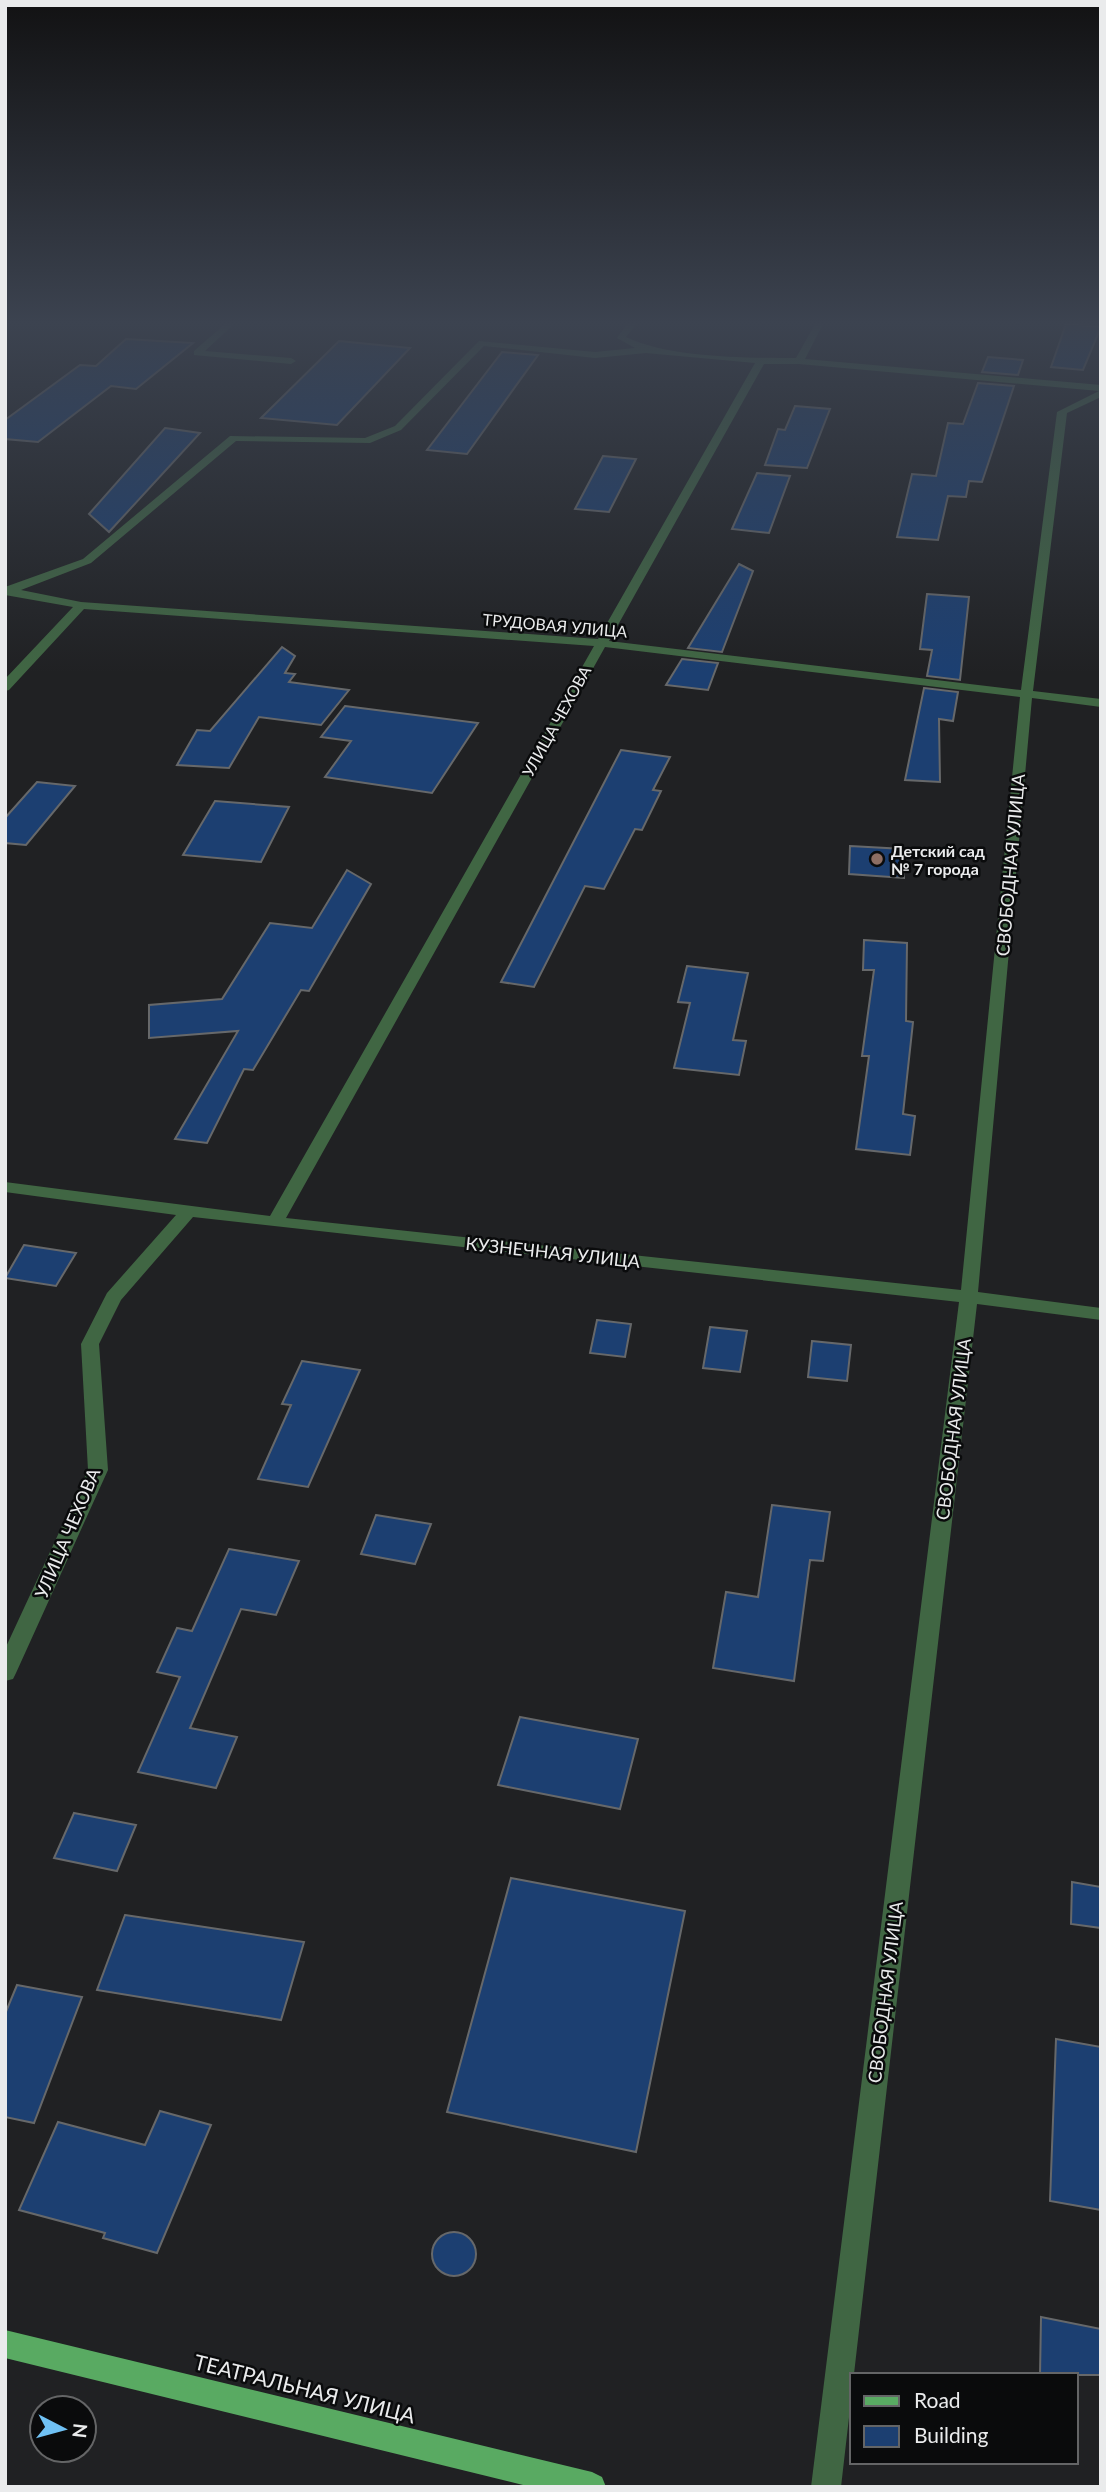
<svg xmlns="http://www.w3.org/2000/svg" width="1106" height="2492" font-family="Lato,sans-serif">
<style>
.building{fill:#1c3f71;stroke:#66686a;stroke-width:2}
.lines{fill:none;stroke-linecap:round;stroke-linejoin:round}
.minor{fill:#406643;fill-rule:evenodd}
.major{fill:#59aa62;fill-rule:evenodd}
.education-dot{fill:#8d6e63;stroke:#0a0b0c;stroke-width:2.5}
.labels{text-anchor:middle;dominant-baseline:central;stroke-width:5;stroke-linejoin:round;paint-order:stroke}
.far-street-label{font-size:16px;fill:#eaebec;stroke:#0a0b0c}
.far-poi-label{font-size:16px;font-weight:bold;fill:#eaebec;stroke:#0a0b0c;text-anchor:start}
.street-label{font-size:18px;fill:#eaebec;stroke:#0a0b0c}
.near-street-label{font-size:21px;fill:#eaebec;stroke:#0a0b0c}
</style>
<rect width="100%" height="100%" fill="#202123"/>
<g class="building">
<path d="M 1066,324 L 1101,327 L 1083,370 L 1051,367 Z"/>
<path d="M 126,339 L 193,343 L 136,389 L 111,386 L 38,442 L 5,439 L 5,420 L 80,365 L 96,366 Z"/>
<path d="M 339,341 L 410,348 L 337,425 L 261,418 Z"/>
<path d="M 502,352 L 538,355 L 467,454 L 427,450 Z"/>
<path d="M 988,357 L 1023,360 L 1018,375 L 982,372 Z"/>
<path d="M 978,383 L 1014,386 L 982,482 L 969,481 L 966,497 L 948,496 L 938,540 L 897,537 L 912,474 L 936,476 L 948,423 L 963,424 Z"/>
<path d="M 795,406 L 830,409 L 807,468 L 765,465 L 778,429 L 785,430 Z"/>
<path d="M 165,428 L 200,433 L 109,532 L 89,514 Z"/>
<path d="M 603,456 L 636,459 L 609,512 L 575,509 Z"/>
<path d="M 757,473 L 790,476 L 769,533 L 732,529 Z"/>
<path d="M 739,564 L 753,571 L 722,652 L 688,648 Z"/>
<path d="M 927,594 L 969,597 L 960,680 L 927,676 L 932,650 L 920,649 Z"/>
<path d="M 282,647 L 295,656 L 285,673 L 295,674 L 289,682 L 349,690 L 321,725 L 259,717 L 229,768 L 177,765 L 197,730 L 210,731 Z"/>
<path d="M 682,659 L 718,663 L 708,690 L 666,685 Z"/>
<path d="M 924,688 L 958,692 L 953,721 L 939,719 L 940,782 L 905,780 Z"/>
<path d="M 345,706 L 478,723 L 432,793 L 325,777 L 351,741 L 321,737 Z"/>
<path d="M 621,750 L 670,757 L 653,790 L 661,791 L 642,830 L 635,829 L 604,889 L 585,886 L 534,987 L 501,982 Z"/>
<path d="M 37,782 L 75,786 L 26,845 L 5,843 L 5,818 Z"/>
<path d="M 215,801 L 289,807 L 261,862 L 183,855 Z"/>
<path d="M 850,846 L 904,849 L 904,878 L 849,874 Z"/>
<path d="M 347,870 L 371,884 L 309,991 L 301,990 L 253,1070 L 244,1069 L 207,1143 L 175,1139 L 238,1031 L 149,1038 L 149,1005 L 222,999 L 270,923 L 312,928 Z"/>
<path d="M 864,940 L 907,943 L 906,1021 L 913,1022 L 903,1114 L 915,1116 L 910,1155 L 856,1149 L 869,1056 L 862,1056 L 874,970 L 863,970 Z"/>
<path d="M 687,966 L 748,973 L 733,1040 L 746,1041 L 739,1075 L 674,1068 L 690,1003 L 678,1002 Z"/>
<path d="M 24,1245 L 76,1253 L 56,1286 L 5,1278 Z"/>
<path d="M 597,1320 L 631,1324 L 625,1357 L 590,1353 Z"/>
<path d="M 710,1327 L 747,1331 L 740,1372 L 703,1368 Z"/>
<path d="M 812,1341 L 851,1345 L 847,1381 L 808,1377 Z"/>
<path d="M 302,1361 L 360,1370 L 308,1487 L 258,1479 L 291,1405 L 282,1404 Z"/>
<path d="M 772,1505 L 830,1512 L 823,1561 L 810,1560 L 794,1681 L 713,1668 L 726,1592 L 758,1597 Z"/>
<path d="M 376,1515 L 431,1524 L 415,1564 L 361,1554 Z"/>
<path d="M 229,1549 L 299,1561 L 276,1615 L 241,1609 L 190,1728 L 237,1737 L 216,1788 L 138,1772 L 180,1677 L 157,1672 L 177,1628 L 192,1631 Z"/>
<path d="M 520,1717 L 638,1739 L 620,1809 L 498,1785 Z"/>
<path d="M 74,1813 L 136,1825 L 117,1871 L 54,1858 Z"/>
<path d="M 511,1878 L 685,1911 L 636,2152 L 447,2112 Z"/>
<path d="M 1072,1882 L 1101,1887 L 1101,1928 L 1071,1924 Z"/>
<path d="M 125,1915 L 304,1942 L 281,2020 L 97,1990 Z"/>
<path d="M 17,1985 L 82,1997 L 34,2123 L 5,2117 L 5,2014 Z"/>
<path d="M 1056,2039 L 1101,2047 L 1101,2210 L 1050,2201 Z"/>
<path d="M 160,2111 L 211,2125 L 157,2253 L 103,2238 L 105,2233 L 19,2210 L 58,2122 L 145,2145 Z"/>
<circle cx="454" cy="2254" r="22"/>
<path d="M 1041,2317 L 1101,2329 L 1101,2375 L 1040,2375 Z"/>
</g>
<g class="lines">
<g class="minor">
<path d="M 225,324 L 234,324 L 205,351 L 291,358 L 296,361 L 291,364 L 194,355 L 194,351 Z"/>
<path d="M 627,324 L 636,324 L 626,337 C 669,358 748,358 796,358 L 815,324 L 823,324 L 805,359 L 1101,385 L 1101,397 L 1067,413 L 1033,691 L 1101,699 L 1101,707 L 1032,698 L 978,1292 L 1101,1308 L 1101,1320 L 977,1304 L 841,2487 L 811,2487 L 959,1302 L 193,1217 L 121,1300 L 99,1344 L 108,1470 L 16,1673 L 13,1679 L 5,1681 L 5,1649 L 88,1470 L 81,1344 L 107,1293 L 176,1215 L 5,1192 L 5,1182 L 270,1216 L 594,646 L 84,609 L 9,690 L 5,691 L 5,679 L 73,607 L 5,595 L 5,587 L 83,559 L 230,436 L 365,438 L 395,426 L 479,341 L 595,352 L 635,348 L 617,338 ZM 484,346 L 595,358 L 646,353 L 755,363 L 598,639 L 81,602 L 21,590 L 91,563 L 236,441 L 370,443 L 401,430 ZM 764,364 L 799,364 L 1099,391 L 1057,412 L 1021,690 L 609,641 ZM 605,647 L 1020,697 L 961,1290 L 286,1218 Z"/>
</g>
<path class="major" d="M 5,2330 L 592,2472 L 602,2477 L 606,2487 L 531,2487 L 5,2358 Z"/>
</g>
<linearGradient id="sky" x2="0" y2="1"><stop stop-color="#121213"/><stop offset="0.48" stop-color="#3c4350"/><stop offset="1" stop-color="#3c4350" stop-opacity="0"/></linearGradient>
<rect width="1106" height="673" fill="url(#sky)"/>
<circle class="education-dot" cx="877" cy="859" r="7"/>
<g class="labels">
<g class="far-street-label">
<text transform="translate(555 625) rotate(5)">ТРУДОВАЯ УЛИЦА</text>
<text transform="translate(556 721) rotate(-61)">УЛИЦА ЧЕХОВА</text>
</g>
<g class="far-poi-label">
<text x="891" y="850">Детский сад<tspan x="891" dy="18">№ 7 города</tspan></text>
</g>
<g class="street-label">
<text transform="translate(1010 865) rotate(-85)">СВОБОДНАЯ УЛИЦА</text>
<text transform="translate(553 1252) rotate(6)">КУЗНЕЧНАЯ УЛИЦА</text>
<text transform="translate(953 1429) rotate(-83)">СВОБОДНАЯ УЛИЦА</text>
<text transform="translate(67 1533) rotate(-67)">УЛИЦА ЧЕХОВА</text>
<text transform="translate(885 1992) rotate(-83)">СВОБОДНАЯ УЛИЦА</text>
</g>
<g class="near-street-label">
<text transform="translate(305 2388) rotate(14)">ТЕАТРАЛЬНАЯ УЛИЦА</text>
</g>
</g>
<rect width="1106" height="2492" fill="none" stroke="#eaebec" stroke-width="14"/>
<rect x="850" y="2373" width="228" height="91" fill="#0a0b0c" stroke="#646566" stroke-width="2"/>
<rect x="864" y="2396" width="35" height="10" fill="#59aa62" stroke="#646566" stroke-width="2"/>
<text x="914" y="2408" font-size="21" fill="#eaebec">Road</text>
<rect x="864" y="2426" width="35" height="21" fill="#1c3f71" stroke="#646566" stroke-width="2"/>
<text x="914" y="2443" font-size="21" fill="#eaebec">Building</text>
<g transform="translate(63 2429) rotate(96)"><circle r="33" fill="#0a0b0c" stroke="#646566" stroke-width="2"/>
<path d="M0-5L12 26L0 18L-12 26Z" fill="#70c1f4"/>
<text y="-10" font-size="19" font-weight="bold" text-anchor="middle" fill="#eaebec">N</text>
</g>
</svg>
